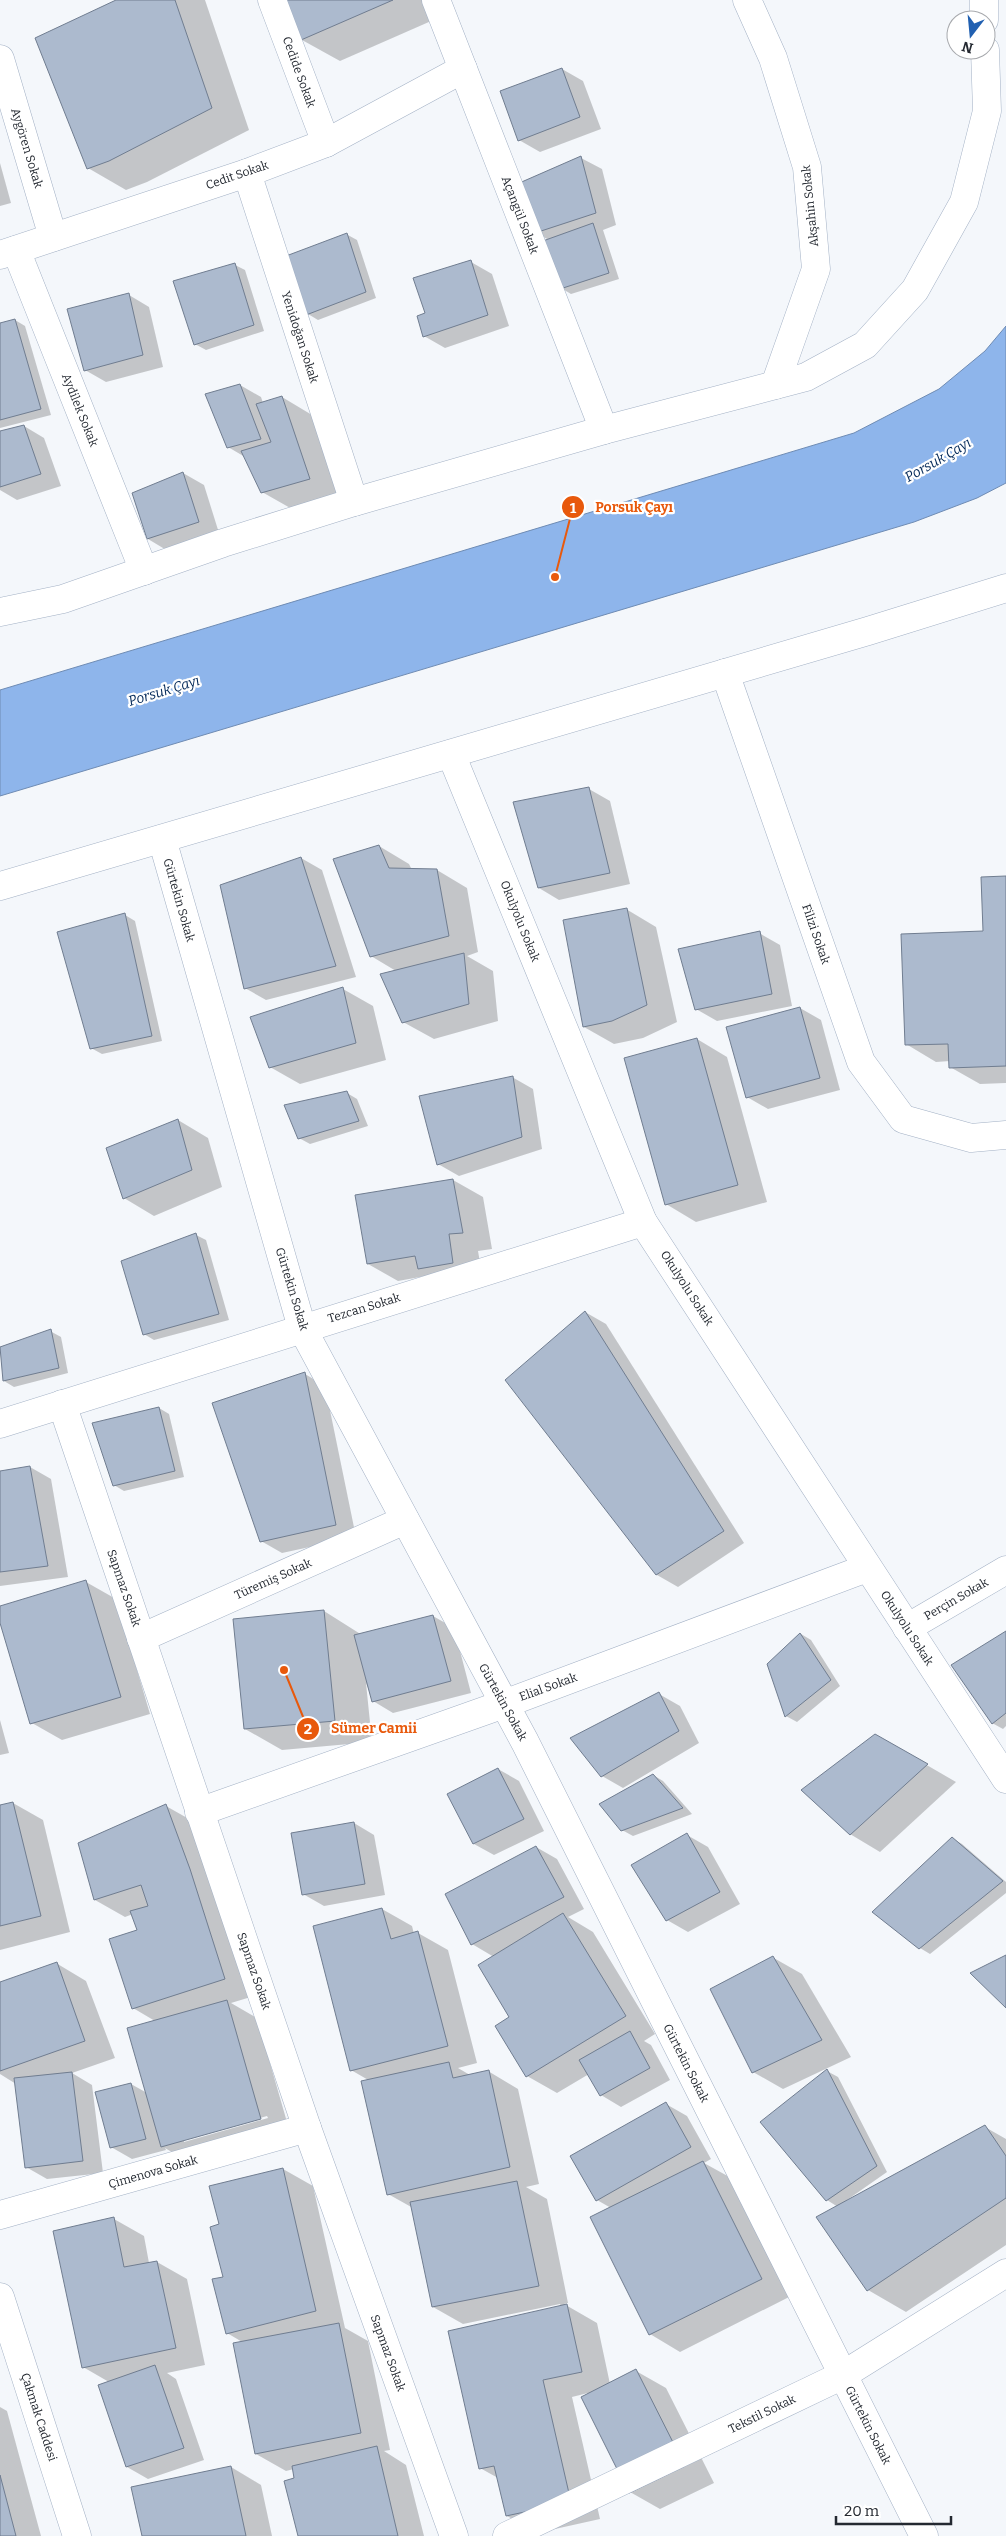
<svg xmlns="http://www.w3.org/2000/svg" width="1006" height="2536" font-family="Bitter,serif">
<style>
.water{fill:#8eb5eb;stroke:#6e8bb3}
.shadow{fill:#0003;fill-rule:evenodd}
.building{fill:#acbace;stroke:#707d90}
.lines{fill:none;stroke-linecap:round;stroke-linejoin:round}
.minor-casing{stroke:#a3b1c5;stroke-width:29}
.tertiary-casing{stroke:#a3b1c5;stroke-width:29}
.minor{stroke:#fff;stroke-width:28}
.tertiary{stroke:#fff;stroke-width:28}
.labels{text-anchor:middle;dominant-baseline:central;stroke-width:4.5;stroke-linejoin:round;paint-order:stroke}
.street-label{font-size:12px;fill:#242931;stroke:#fff}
.water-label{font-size:14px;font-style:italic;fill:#022858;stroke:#fff}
.leader{fill:none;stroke:#e8590c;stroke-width:2}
.callout-dot{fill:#e8590c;stroke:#fff;stroke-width:2}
.mark-label{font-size:15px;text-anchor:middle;font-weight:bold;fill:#fff}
.callout-label{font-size:14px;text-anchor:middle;font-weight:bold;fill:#e8590c;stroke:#fff;stroke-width:4.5;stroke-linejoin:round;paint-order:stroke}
</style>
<rect width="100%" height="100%" fill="#f4f7fb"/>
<path class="water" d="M 1006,326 L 1006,483 L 977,498 L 914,522 L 0,796 L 0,690 L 854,433 L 939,389 L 985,351 Z"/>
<g class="shadow">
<path d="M 119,0 L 205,0 L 249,130 L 147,182 L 126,190 L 88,168 Z"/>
<path d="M 287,0 L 432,0 L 438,18 L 340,61 L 302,40 Z"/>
<path d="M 562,69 L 583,81 L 601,129 L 540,152 L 519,140 Z"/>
<path d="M 581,158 L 602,169 L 616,225 L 603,230 L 619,279 L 571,294 L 561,288 L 549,240 L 536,233 Z"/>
<path d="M 0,163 L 11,203 L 0,206 Z"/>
<path d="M 346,234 L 357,240 L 376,298 L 318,320 L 308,314 Z"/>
<path d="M 471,262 L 492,274 L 509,326 L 445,348 L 424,336 L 427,314 Z"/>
<path d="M 235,265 L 245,270 L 264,331 L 206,350 L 195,344 Z"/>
<path d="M 129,295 L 149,307 L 163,367 L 106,382 L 85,370 Z"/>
<path d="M 15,320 L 25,326 L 51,415 L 0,428 L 0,324 Z"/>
<path d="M 240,385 L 261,397 L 263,403 L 282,397 L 312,415 L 340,496 L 292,509 L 262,492 L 245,457 L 228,447 Z"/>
<path d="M 24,426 L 44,438 L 61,486 L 17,500 L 0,490 L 0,432 Z"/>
<path d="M 183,473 L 204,485 L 219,533 L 168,551 L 148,539 Z"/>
<path d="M 589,789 L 610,801 L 630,884 L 559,900 L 539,888 Z"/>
<path d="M 379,846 L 409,864 L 412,870 L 437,870 L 467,888 L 478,952 L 467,956 L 493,971 L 498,1021 L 434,1039 L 403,1022 L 396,971 L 371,956 Z"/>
<path d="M 301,858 L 322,870 L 356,977 L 266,1000 L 245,988 Z"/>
<path d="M 1006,878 L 1006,1083 L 980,1084 L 950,1067 L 950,1061 L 936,1062 L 906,1044 L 984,932 Z"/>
<path d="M 626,909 L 656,927 L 677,1022 L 643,1038 L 614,1044 L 584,1027 Z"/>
<path d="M 125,915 L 135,921 L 162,1041 L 102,1054 L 91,1048 Z"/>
<path d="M 759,933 L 780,945 L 792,1006 L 717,1021 L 696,1009 Z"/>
<path d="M 343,989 L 373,1006 L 386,1060 L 300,1084 L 270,1067 Z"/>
<path d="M 800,1008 L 821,1020 L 840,1090 L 768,1109 L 747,1097 Z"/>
<path d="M 697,1039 L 727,1057 L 767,1202 L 696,1222 L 666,1204 Z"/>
<path d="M 512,1077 L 533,1089 L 542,1149 L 459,1176 L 438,1164 Z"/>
<path d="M 347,1093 L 357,1099 L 368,1126 L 310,1144 L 299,1138 Z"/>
<path d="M 178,1120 L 208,1138 L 222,1187 L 154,1216 L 124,1198 Z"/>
<path d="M 453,1180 L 483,1197 L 492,1249 L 478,1251 L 483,1280 L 431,1275 L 398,1281 L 368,1264 L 357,1196 Z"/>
<path d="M 196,1235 L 206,1240 L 229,1320 L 154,1340 L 144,1334 Z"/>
<path d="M 585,1312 L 606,1324 L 744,1543 L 678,1587 L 657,1575 L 507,1380 Z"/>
<path d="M 50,1331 L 61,1337 L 68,1373 L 14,1387 L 4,1381 L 0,1348 Z"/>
<path d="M 305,1374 L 325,1386 L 356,1537 L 282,1553 L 261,1541 Z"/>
<path d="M 159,1408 L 169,1414 L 184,1477 L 124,1491 L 114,1485 Z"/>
<path d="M 30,1467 L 51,1479 L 68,1577 L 0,1586 L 0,1472 Z"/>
<path d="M 86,1582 L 116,1599 L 150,1714 L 62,1740 L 32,1723 L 0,1619 L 0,1608 Z"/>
<path d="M 324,1611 L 362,1635 L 433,1616 L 454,1628 L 471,1693 L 393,1713 L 373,1701 L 366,1683 L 372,1742 L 282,1750 L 245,1729 Z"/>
<path d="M 1006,1633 L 1006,1726 L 1003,1729 L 992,1723 Z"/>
<path d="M 801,1634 L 811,1640 L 840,1686 L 797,1722 L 786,1716 L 769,1664 Z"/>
<path d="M 659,1694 L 680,1706 L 699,1743 L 623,1788 L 602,1776 Z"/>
<path d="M 0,1720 L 9,1753 L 0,1755 Z"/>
<path d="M 875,1735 L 956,1782 L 880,1852 L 850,1834 Z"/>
<path d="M 498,1769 L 519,1781 L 544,1831 L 494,1855 L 474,1844 Z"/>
<path d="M 653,1775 L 663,1781 L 692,1814 L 633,1836 L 622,1830 Z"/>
<path d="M 13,1803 L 43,1820 L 70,1932 L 0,1950 L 0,1806 Z"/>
<path d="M 166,1806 L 196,1823 L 254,1996 L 231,2003 L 257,2018 L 291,2136 L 192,2164 L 165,2148 L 166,2150 L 132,2159 L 111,2147 L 131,2084 L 147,2093 L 155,2021 L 133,2008 L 138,1931 L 133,1914 L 125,1917 L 95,1900 ZM 267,2116 L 268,2118 L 184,2142 L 184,2140 Z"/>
<path d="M 354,1823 L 374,1835 L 385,1895 L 324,1906 L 303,1894 Z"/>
<path d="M 687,1835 L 708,1847 L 740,1904 L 688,1932 L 667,1920 Z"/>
<path d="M 952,1838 L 962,1844 L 1006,1882 L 1006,1893 L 930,1954 L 920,1948 Z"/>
<path d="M 536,1847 L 557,1859 L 584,1909 L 568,1917 L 593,1932 L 655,2034 L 644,2041 L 651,2045 L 670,2080 L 621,2107 L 601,2095 L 589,2074 L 557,2093 L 527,2076 L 494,1957 L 472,1944 L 446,1894 Z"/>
<path d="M 382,1909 L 412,1926 L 414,1934 L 418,1933 L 448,1950 L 477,2063 L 458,2068 L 470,2075 L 488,2071 L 518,2089 L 539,2184 L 526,2187 L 547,2199 L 568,2303 L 564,2304 L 597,2323 L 610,2384 L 636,2371 L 666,2388 L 714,2483 L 660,2509 L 630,2492 L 588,2393 L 572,2397 L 600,2519 L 537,2533 L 507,2516 L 498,2478 L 480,2468 L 561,2307 L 560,2304 L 463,2324 L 433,2307 L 413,2208 L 388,2194 L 370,2081 L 351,2070 Z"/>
<path d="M 772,1957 L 802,1974 L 851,2057 L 783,2089 L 753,2072 Z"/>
<path d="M 56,1963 L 86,1981 L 115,2058 L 72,2073 L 92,2085 L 103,2173 L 47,2179 L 26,2167 L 16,2084 L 0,2074 L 0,1984 Z"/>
<path d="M 827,2071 L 838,2077 L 887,2172 L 847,2200 L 848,2201 L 985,2127 L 1006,2139 L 1006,2245 L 906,2312 L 868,2290 L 818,2218 L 838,2207 L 827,2200 L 762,2122 Z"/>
<path d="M 666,2104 L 687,2116 L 711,2159 L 704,2163 L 733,2179 L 791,2296 L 680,2352 L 650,2334 L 611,2208 L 597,2200 Z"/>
<path d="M 283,2169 L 313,2186 L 345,2328 L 368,2341 L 390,2450 L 384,2451 L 406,2465 L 424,2536 L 299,2536 L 294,2469 L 286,2471 L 256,2454 L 244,2343 L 227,2333 L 221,2225 Z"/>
<path d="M 114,2219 L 144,2236 L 149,2263 L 157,2262 L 187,2279 L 205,2365 L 167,2373 L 176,2379 L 204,2460 L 148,2479 L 127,2467 L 99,2385 L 109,2382 L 83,2367 Z"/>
<path d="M 0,2407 L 7,2411 L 41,2536 L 0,2536 Z"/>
<path d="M 231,2467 L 261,2485 L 272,2536 L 143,2536 Z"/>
</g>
<g class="building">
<path d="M 116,0 L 175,0 L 212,108 L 109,161 L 87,169 L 35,38 Z"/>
<path d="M 286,0 L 393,0 L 301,40 Z"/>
<path d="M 562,68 L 580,117 L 518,141 L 500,91 Z"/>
<path d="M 581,156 L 596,213 L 535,233 L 517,184 Z"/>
<path d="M 593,223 L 609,273 L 560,289 L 540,242 Z"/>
<path d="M 347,233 L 366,292 L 306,315 L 286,256 Z"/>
<path d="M 471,260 L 488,315 L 423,337 L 417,316 L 425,313 L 413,278 Z"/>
<path d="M 235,263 L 254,325 L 194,345 L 173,281 Z"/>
<path d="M 129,293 L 143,355 L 84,371 L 67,309 Z"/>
<path d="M 15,319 L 41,409 L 0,420 L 0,323 Z"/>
<path d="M 240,384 L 261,439 L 227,448 L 205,394 Z"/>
<path d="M 282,396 L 310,479 L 261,493 L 241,451 L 271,442 L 256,404 Z"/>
<path d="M 24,425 L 41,474 L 0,487 L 0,431 Z"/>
<path d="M 183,472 L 199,522 L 147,539 L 132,493 Z"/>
<path d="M 589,787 L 610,873 L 538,888 L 513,802 Z"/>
<path d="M 379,845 L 389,868 L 437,869 L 449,936 L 370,957 L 333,859 Z"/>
<path d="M 301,857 L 336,966 L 244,989 L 220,885 Z"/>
<path d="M 1006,876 L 1006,1066 L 949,1068 L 948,1044 L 905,1045 L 901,934 L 983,931 L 981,877 Z"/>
<path d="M 627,908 L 647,1005 L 612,1021 L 583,1027 L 563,920 Z"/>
<path d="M 125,913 L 152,1036 L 90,1049 L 57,932 Z"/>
<path d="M 760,931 L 772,994 L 695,1010 L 678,949 Z"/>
<path d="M 464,953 L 469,1004 L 402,1023 L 380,974 Z"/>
<path d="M 343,987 L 356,1043 L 269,1068 L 250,1017 Z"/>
<path d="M 800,1007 L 820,1078 L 746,1098 L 726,1027 Z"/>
<path d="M 697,1038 L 738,1185 L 665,1205 L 624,1058 Z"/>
<path d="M 513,1076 L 522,1137 L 437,1165 L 419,1096 Z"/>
<path d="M 347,1091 L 359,1121 L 298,1139 L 284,1105 Z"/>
<path d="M 178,1119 L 192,1170 L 123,1199 L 106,1148 Z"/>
<path d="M 453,1179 L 463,1233 L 449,1234 L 453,1263 L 418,1269 L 415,1256 L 367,1264 L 355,1195 Z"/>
<path d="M 196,1233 L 219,1314 L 143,1335 L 121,1261 Z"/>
<path d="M 585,1311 L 724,1531 L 656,1575 L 505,1380 Z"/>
<path d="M 51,1329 L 59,1368 L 3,1381 L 0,1347 Z"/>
<path d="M 305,1372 L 336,1525 L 260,1542 L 212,1403 Z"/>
<path d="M 159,1407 L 175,1471 L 113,1486 L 92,1423 Z"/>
<path d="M 30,1466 L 48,1566 L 0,1572 L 0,1471 Z"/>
<path d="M 86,1580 L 121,1697 L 30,1724 L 0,1623 L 0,1606 Z"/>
<path d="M 324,1610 L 335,1721 L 244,1729 L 233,1619 Z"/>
<path d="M 433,1615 L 451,1681 L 372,1702 L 354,1635 Z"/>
<path d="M 1006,1631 L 1006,1713 L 992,1724 L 951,1665 Z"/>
<path d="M 800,1633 L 831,1680 L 785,1717 L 767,1664 Z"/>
<path d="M 659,1692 L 679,1731 L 601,1777 L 570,1738 Z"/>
<path d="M 875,1734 L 928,1764 L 850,1835 L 801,1790 Z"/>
<path d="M 498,1768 L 524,1819 L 473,1844 L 447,1794 Z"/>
<path d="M 653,1774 L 683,1808 L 621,1831 L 599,1804 Z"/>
<path d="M 13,1802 L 41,1916 L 0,1926 L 0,1805 Z"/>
<path d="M 166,1804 L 190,1869 L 225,1979 L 132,2009 L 109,1939 L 137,1930 L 130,1911 L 148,1906 L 141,1885 L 94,1900 L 78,1843 Z"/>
<path d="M 354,1822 L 365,1884 L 302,1895 L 291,1833 Z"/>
<path d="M 687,1833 L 720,1892 L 666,1921 L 631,1865 Z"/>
<path d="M 952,1837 L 1003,1881 L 919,1949 L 872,1912 Z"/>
<path d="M 536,1846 L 564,1897 L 471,1945 L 445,1894 Z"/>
<path d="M 382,1908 L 391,1939 L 418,1931 L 448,2046 L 350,2071 L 313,1926 Z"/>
<path d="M 563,1913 L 626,2016 L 526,2077 L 495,2026 L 509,2017 L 478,1965 Z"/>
<path d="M 1006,1955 L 1006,2008 L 970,1973 Z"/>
<path d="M 773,1956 L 822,2040 L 752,2073 L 710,1989 Z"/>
<path d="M 57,1962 L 85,2041 L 0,2071 L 0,1982 Z"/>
<path d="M 227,2000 L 261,2119 L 161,2147 L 127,2028 Z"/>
<path d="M 630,2031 L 650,2068 L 600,2096 L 579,2060 Z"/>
<path d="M 449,2062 L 453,2078 L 489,2070 L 510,2167 L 387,2195 L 361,2081 Z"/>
<path d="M 827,2069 L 877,2166 L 826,2201 L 760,2122 Z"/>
<path d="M 72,2072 L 83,2161 L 25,2168 L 14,2078 Z"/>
<path d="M 131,2083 L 146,2139 L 110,2148 L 95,2092 Z"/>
<path d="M 666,2102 L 691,2147 L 596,2201 L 570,2156 Z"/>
<path d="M 985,2125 L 1006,2156 L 1006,2198 L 867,2291 L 816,2217 Z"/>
<path d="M 703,2161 L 762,2279 L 649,2335 L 590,2217 Z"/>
<path d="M 283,2168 L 316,2311 L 226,2334 L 212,2279 L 223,2277 L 210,2227 L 219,2224 L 209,2186 Z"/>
<path d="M 517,2181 L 539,2286 L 432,2307 L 410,2202 Z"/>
<path d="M 114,2217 L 124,2267 L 157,2261 L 176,2348 L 82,2368 L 53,2231 Z"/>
<path d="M 567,2304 L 582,2372 L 543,2380 L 571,2502 L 506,2516 L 494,2466 L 479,2469 L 448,2331 Z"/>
<path d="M 339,2323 L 361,2433 L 255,2454 L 233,2343 Z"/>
<path d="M 155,2365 L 184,2448 L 126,2467 L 98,2385 Z"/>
<path d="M 636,2369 L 685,2466 L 629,2493 L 581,2397 Z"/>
<path d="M 377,2446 L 398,2536 L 298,2536 L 284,2481 L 294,2478 L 292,2466 Z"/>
<path d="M 231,2466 L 246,2536 L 142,2536 L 131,2487 Z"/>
<path d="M 0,2475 L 16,2536 L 0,2536 Z"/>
</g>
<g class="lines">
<g class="minor-casing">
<g id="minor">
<path d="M 272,0 L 326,143"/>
<path d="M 436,0 L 604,430"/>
<path d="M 747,0 L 773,58 L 807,167 L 816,269 L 775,385"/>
<path d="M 0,59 L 53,237"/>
<path d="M 247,173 L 354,502"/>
<path d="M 16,250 L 144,571"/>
<path d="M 0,255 L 247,173 L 326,143 L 463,69"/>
<path d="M 725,673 L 861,1062 L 903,1119 L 971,1138 L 1006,1135"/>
<path d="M 451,754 L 643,1222 L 1006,1779"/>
<path d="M 162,839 L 302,1328 L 525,1742 L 924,2536"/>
<path d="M 0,886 L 868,631 L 1006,588"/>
<path d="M 62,1404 L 307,2128 L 454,2536"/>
<path d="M 0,1424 L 643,1222"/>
<path d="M 907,1628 L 1006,1570"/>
<path d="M 141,1638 L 405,1520"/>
<path d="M 199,1812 L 504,1704 L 867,1568"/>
<path d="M 0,2215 L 307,2128"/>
<path d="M 507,2536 L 843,2375 L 1006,2273"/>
</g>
</g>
<g class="tertiary-casing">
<g id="tertiary">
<path d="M 984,0 L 984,20"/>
<path d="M 0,612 L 63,599 L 223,543 L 354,502 L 604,430 L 806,377 L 865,345 L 915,290 L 964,202 L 987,111 L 985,50"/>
<path d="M 0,2297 L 77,2536"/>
</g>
</g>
<use href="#minor" class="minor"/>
<use href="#tertiary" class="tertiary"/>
</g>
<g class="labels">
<g class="street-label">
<text transform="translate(299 72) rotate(70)">Cedide Sokak</text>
<text transform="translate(27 148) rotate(73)">Aygören Sokak</text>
<text transform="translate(237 175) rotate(-19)">Cedit Sokak</text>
<text transform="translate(810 206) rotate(-96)">Akşahin Sokak</text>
<text transform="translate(520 215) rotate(69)">Açangül Sokak</text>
<text transform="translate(300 337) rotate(72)">Yenidoğan Sokak</text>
<text transform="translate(80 410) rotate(68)">Aydilek Sokak</text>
<text transform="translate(179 900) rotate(74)">Gürtekin Sokak</text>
<text transform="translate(520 921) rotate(68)">Okulyolu Sokak</text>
<text transform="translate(816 934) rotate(71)">Filizi Sokak</text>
<text transform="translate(687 1288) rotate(57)">Okulyolu Sokak</text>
<text transform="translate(292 1289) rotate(73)">Gürtekin Sokak</text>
<text transform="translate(364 1308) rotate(-17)">Tezcan Sokak</text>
<text transform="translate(273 1579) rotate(-24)">Türemiş Sokak</text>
<text transform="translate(124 1588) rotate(71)">Sapmaz Sokak</text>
<text transform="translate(956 1599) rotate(-30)">Perçin Sokak</text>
<text transform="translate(907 1628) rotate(57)">Okulyolu Sokak</text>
<text transform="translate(548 1687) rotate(-20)">Elial Sokak</text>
<text transform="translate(503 1702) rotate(61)">Gürtekin Sokak</text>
<text transform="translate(254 1971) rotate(71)">Sapmaz Sokak</text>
<text transform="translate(686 2063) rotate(63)">Gürtekin Sokak</text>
<text transform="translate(153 2172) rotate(-16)">Çimenova Sokak</text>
<text transform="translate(388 2353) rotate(70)">Sapmaz Sokak</text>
<text transform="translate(762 2414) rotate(-26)">Tekstil Sokak</text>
<text transform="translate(39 2417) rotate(72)">Çakmak Caddesi</text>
<text transform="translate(868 2425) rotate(63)">Gürtekin Sokak</text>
</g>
<g class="water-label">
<text transform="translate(938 460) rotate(-30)">Porsuk Çayı</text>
<text transform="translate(164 691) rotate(-17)">Porsuk Çayı</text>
</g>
</g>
<path class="leader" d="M555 577L573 507M284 1670L308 1729"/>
<g class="callout-dot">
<circle cx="555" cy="577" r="5"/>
<circle cx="284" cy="1670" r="5"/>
<circle cx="573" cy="507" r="12"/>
<circle cx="308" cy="1729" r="12"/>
</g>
<g class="mark-label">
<text x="573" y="513">1</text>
<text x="308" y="1734">2</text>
</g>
<g class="callout-label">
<text x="634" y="512">Porsuk Çayı</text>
<text x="374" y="1733">Sümer Camii</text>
</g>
<g transform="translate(971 35) rotate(196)"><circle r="24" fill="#ffffff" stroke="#a7a9ad"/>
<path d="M0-4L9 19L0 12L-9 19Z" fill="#2160b1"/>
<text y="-8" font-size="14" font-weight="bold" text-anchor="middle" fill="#242931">N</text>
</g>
<path d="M836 2516v8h115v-8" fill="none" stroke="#242931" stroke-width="2.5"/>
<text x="844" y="2516" font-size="15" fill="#242931" stroke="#ffffff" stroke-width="4" paint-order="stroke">20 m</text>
</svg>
